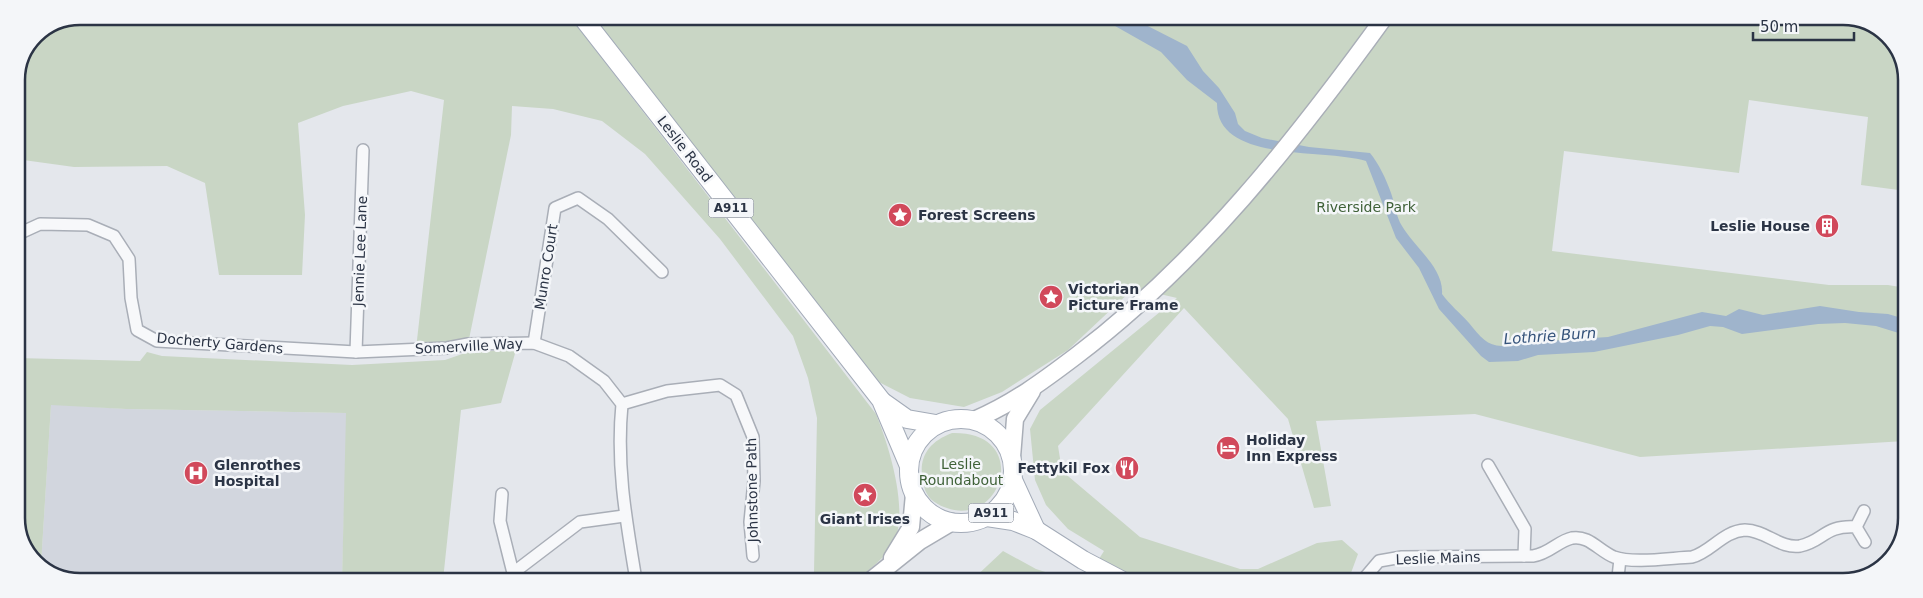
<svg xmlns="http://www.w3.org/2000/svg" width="1923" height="598" font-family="'DejaVu Sans',sans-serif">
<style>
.built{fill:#d2d6de}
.green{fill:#c9d6c5}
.water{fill:#9fb4cc}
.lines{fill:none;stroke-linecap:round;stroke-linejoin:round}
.street-casing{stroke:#a9aeb7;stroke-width:14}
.secondary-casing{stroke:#a9aeb7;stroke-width:19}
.primary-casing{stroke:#a3abb8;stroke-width:20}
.street{stroke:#f7f8fa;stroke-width:11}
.secondary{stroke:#fff;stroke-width:16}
.primary{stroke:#fff;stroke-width:18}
.labels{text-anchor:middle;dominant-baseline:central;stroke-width:5;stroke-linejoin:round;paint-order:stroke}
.shield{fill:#f4f6f9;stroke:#676e7b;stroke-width:1}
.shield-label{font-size:12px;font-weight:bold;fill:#2b3445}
.street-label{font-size:14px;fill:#2b3445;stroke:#f4f6f9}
.park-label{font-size:14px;fill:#3f6138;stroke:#f4f6f9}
.poi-label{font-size:14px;font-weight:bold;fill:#2b3445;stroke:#f4f6f9;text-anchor:start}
.water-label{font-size:15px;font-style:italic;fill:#34527a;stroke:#f4f6f9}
.rim{fill:none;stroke:#2b3445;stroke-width:2.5}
</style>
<rect width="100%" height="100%" fill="#e4e7ec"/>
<path class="built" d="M 51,404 L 126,409 L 347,413 L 342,580 L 63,580 L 41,565 Z"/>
<g class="green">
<path d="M 80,16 L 570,17 L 876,414 C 889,446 909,510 894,542 C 887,557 868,570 856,581 L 809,580 L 814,572 L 817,418 L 808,378 L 793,336 L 720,239 L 645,154 L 602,121 L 553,109 L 512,106 L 511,135 L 468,344 L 416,349 L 444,100 L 411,91 L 343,106 L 298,123 L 305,215 L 302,275 L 219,275 L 205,183 L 167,166 L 74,167 L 16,159 L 16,80 L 35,35 Z"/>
<path d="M 588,17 L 1860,18 L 1893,41 L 1907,75 L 1906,191 L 1861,185 L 1868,117 L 1749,100 L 1739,173 L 1564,151 L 1552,251 L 1829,285 L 1888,285 L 1906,288 L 1905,441 L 1640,457 L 1475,414 L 1316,421 L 1331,506 L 1314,508 L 1288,419 L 1184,308 L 1058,446 L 1062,471 L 1140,537 L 1240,569 L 1258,569 L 1317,543 L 1342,540 L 1358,554 L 1348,581 L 1146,581 L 1099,559 L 1104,551 L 1068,529 L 1046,505 L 1035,480 L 1030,429 L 1040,410 L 1177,298 L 1134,288 L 1068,350 L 1002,392 L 964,407 L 910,398 L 871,378 Z"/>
<path d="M 516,350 L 501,403 L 461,410 L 443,580 L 342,580 L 346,413 L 126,409 L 51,405 L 41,565 L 30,557 L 16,523 L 16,358 L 140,361 L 147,352 L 162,356 L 352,365 L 445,360 L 468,352 Z"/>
<path d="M 952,433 C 1033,431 1002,531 944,507 C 934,503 926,497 924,486 C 917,460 926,443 952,433 Z"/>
<path d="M 1003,551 L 1036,569 L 1073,581 L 971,581 Z"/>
</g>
<path class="water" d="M 1101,18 L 1135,18 L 1138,21 L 1187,46 L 1203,71 L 1219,88 L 1235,113 L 1238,124 L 1245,131 L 1262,138 L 1309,147 L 1370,153 C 1379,164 1386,179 1391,193 C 1395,204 1396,217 1402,226 C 1415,248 1444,268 1442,294 C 1450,305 1460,313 1469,323 C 1484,342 1492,351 1518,343 L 1608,337 L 1702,312 L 1726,316 L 1739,309 L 1763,315 L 1820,306 L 1859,312 L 1888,314 L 1905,319 L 1905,335 L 1876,326 L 1845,323 L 1818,324 L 1742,334 L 1723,327 L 1710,326 L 1678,335 L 1594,352 L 1538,355 L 1518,361 L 1489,362 L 1481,356 L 1439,309 L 1419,268 L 1396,238 L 1366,161 C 1325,148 1216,164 1217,103 L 1187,80 L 1161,52 Z"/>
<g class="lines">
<g class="street-casing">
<g id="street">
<path d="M 16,235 L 40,224 L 88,225 L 114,236 L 129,259 L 131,298 L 137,330 L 157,341 L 356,352 L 447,348 L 468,344 L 534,343 L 569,356 L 604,381 L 622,404 C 616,465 626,520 636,580"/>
<path d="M 534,343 L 555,208 L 578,198 L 608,219 L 662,272"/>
<path d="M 356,352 L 363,150"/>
<path d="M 622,404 L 667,391 L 720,385 L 736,395 L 753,437 L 754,481 L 750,522 L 753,556"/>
<path d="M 1488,465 L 1525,529 L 1524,556"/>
<path d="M 502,494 L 500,521 L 513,573 L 580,522 L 624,516"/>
<path d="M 1856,527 L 1864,511"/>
<path d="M 1618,577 L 1620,559"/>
<path d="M 1362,581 L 1379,561 L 1402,557 L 1533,556 C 1549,554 1558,541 1572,538 C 1589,535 1599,551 1614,557 C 1633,564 1670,558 1692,557 C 1711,552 1723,531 1745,530 C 1765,530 1780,549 1800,546 C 1824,541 1824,525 1856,527 L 1865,542"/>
</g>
</g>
<g class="secondary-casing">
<g id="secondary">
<path d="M 974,420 C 1012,404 1043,381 1076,356 C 1198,264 1295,141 1384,18"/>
<path d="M 1012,457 L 1015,419 L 1032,391"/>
<path d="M 892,558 L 911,527 L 914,494"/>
<path d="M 870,581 L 920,541 L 952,522"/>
</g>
</g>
<g class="primary-casing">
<g id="primary">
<path d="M 582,17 L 881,400 L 909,466"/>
<path d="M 883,402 L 907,419 L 936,424"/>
<circle cx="961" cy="471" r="52"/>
<path d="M 1013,480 L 1036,530"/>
<path d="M 987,517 L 1013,521 L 1036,530 L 1083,560 L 1123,581"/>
</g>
</g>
<use href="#street" class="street"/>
<use href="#secondary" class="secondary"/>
<use href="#primary" class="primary"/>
</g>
<defs>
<g id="sight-disc" transform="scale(1.25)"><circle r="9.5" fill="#d1495b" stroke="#f4f6f9"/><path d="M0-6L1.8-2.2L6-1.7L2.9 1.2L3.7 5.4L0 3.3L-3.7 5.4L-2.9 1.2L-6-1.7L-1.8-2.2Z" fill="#fff"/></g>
<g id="building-disc" transform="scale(1.25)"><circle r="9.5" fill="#d1495b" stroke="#f4f6f9"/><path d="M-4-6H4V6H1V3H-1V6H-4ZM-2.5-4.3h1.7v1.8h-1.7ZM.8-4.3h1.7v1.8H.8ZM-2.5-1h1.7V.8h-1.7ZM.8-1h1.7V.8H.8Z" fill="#fff"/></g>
<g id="hotel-disc" transform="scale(1.25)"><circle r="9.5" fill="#d1495b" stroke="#f4f6f9"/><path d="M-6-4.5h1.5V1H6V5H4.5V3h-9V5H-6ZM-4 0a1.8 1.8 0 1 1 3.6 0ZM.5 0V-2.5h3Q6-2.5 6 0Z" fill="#fff"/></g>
<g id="restaurant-disc" transform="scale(1.25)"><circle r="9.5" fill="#d1495b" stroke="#f4f6f9"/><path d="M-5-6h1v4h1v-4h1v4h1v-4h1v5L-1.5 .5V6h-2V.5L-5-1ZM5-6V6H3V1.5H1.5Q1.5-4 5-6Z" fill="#fff"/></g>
<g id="hospital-disc" transform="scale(1.25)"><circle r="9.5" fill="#d1495b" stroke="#f4f6f9"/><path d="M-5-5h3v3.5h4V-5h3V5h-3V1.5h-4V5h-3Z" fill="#fff"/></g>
</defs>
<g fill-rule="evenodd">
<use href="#sight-disc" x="900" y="215"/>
<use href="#building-disc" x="1827" y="226"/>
<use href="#sight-disc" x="1051" y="297"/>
<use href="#hotel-disc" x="1228" y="448"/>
<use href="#restaurant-disc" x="1127" y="468"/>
<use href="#hospital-disc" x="196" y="473"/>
<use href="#sight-disc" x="865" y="495"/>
</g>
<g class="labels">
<g class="shield">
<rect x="708.5" y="198.5" width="45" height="19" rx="4"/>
<rect x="968.5" y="503.5" width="45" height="19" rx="4"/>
</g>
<g class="shield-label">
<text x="731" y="208">A911</text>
<text x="991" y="513">A911</text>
</g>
<g class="street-label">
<text transform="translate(685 149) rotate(52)">Leslie Road</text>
<text transform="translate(360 251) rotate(-88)">Jennie Lee Lane</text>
<text transform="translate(546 267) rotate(-81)">Munro Court</text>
<text transform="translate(220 343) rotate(5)">Docherty Gardens</text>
<text transform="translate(469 346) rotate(-3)">Somerville Way</text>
<text transform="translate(752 490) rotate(-91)">Johnstone Path</text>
<text transform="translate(1438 558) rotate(-2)">Leslie Mains</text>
</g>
<g class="park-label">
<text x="1366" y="207">Riverside Park</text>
<text x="961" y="464">Leslie<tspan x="961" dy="16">Roundabout</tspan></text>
</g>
<g class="poi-label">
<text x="918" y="215">Forest Screens</text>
<text x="1810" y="226" text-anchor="end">Leslie House</text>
<text x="1068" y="289">Victorian<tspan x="1068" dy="16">Picture Frame</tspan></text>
<text x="1246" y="440">Holiday<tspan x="1246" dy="16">Inn Express</tspan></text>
<text x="214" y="465">Glenrothes<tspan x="214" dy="16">Hospital</tspan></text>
<text x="1110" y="468" text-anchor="end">Fettykil Fox</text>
<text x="865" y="519" text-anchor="middle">Giant Irises</text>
</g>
<g class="water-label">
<text transform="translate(1550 336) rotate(-4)">Lothrie Burn</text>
</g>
</g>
<path d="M0 0H1923V598H0ZM80 25H1843A55 55 0 0 1 1898 80V518A55 55 0 0 1 1843 573H80A55 55 0 0 1 25 518V80A55 55 0 0 1 80 25Z" fill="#f4f6f9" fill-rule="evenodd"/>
<path class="rim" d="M80 25H1843A55 55 0 0 1 1898 80V518A55 55 0 0 1 1843 573H80A55 55 0 0 1 25 518V80A55 55 0 0 1 80 25Z"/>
<path d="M1753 32v8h101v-8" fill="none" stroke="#2b3445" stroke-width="2.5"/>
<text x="1760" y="32" font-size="15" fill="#2b3445" stroke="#f4f6f9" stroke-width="4" paint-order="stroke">50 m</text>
</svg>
